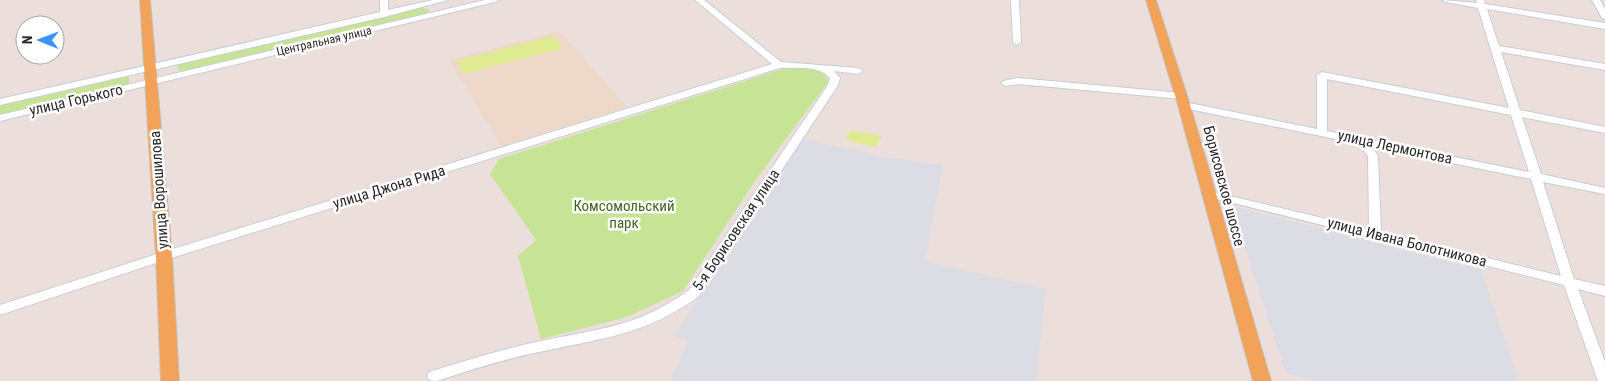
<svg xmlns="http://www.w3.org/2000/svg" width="1605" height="381" font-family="'Roboto Condensed',sans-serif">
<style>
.industrial{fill:#dbdce4}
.education{fill:#eed8c9}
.green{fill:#c7e496}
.pitch{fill:#dfeb91}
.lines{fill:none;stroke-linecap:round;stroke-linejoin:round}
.minor-casing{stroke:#c6ced7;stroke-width:2}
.major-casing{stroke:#c3c3c3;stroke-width:2}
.minor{fill:#fff;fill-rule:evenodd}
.major{fill:#f2a259;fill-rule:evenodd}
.labels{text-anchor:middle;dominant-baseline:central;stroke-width:5;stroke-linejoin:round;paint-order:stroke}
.far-street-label{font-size:12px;fill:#292929;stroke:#fff}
.street-label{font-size:15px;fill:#292929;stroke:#fff}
.park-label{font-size:15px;fill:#3f6719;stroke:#fff}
</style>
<rect width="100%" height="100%" fill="#ecdfdb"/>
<g class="industrial">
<path d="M 804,139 L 884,157 L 943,165 L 925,261 L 1046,289 L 1036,381 L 671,381 L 688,340 L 673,336 Z"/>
<path d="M 1231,206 L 1481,270 L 1519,381 L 1314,381 L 1286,373 Z"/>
</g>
<path class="education" d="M 560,31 L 627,107 L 501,146 L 449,60 Z"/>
<g class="green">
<path d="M 419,7 L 429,9 L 429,13 L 179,73 L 177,64 Z"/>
<path d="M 786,68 L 816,70 L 825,74 L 828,82 L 755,181 L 683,291 L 627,317 L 541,339 L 518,256 L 536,240 L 490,174 L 499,159 Z"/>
<path d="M 129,75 L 129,85 L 0,115 L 0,104 Z"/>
</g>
<g class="pitch">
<path d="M 553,36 L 563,48 L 464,74 L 456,61 Z"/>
<path d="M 851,130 L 882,136 L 876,147 L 845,140 Z"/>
</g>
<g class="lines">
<g class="minor-casing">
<g id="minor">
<path d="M 380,0 L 388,0 L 388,10 L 433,0 L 448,0 L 384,17 L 0,105 L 0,99 L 380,12 Z"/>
<path d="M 485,0 L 499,0 L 495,2 L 0,121 L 0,115 Z"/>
<path d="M 695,0 L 704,0 L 781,62 L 858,68 L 863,71 L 858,74 L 834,71 L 840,78 L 838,85 L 699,296 C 647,335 599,339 539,352 C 504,359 470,370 436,381 L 429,380 L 427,376 L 429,372 C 464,361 500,350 536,342 C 596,329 637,328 689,290 L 828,85 L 830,78 C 819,65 796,68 780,68 L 168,259 L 0,315 L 0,305 L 160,253 L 772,64 Z"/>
<path d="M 1011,0 L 1019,0 L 1021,42 L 1017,45 L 1013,42 Z"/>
<path d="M 1442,0 L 1477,3 L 1476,0 L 1484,0 L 1485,4 L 1605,23 L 1605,29 L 1487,9 L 1499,46 L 1605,64 L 1605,70 L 1501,52 L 1520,110 L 1605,127 L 1605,133 L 1522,117 L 1541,174 L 1605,188 L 1605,194 L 1543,182 L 1574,279 L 1605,286 L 1605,296 L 1578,289 L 1605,362 L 1605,381 L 1598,381 L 1564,285 L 1209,197 L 1203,194 L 1209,191 L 1369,229 L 1368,156 L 1360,144 L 1184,108 L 1179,105 L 1184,102 L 1317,129 L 1317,75 L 1322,72 L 1509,108 L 1478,8 L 1446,2 ZM 1327,79 L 1511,115 L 1529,172 L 1327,131 ZM 1372,147 L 1531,179 L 1561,276 L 1381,232 L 1378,156 Z"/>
<path d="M 1592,0 L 1600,0 L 1605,9 L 1605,19 L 1602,18 Z"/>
<path d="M 1018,78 L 1182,93 L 1187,96 L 1182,99 L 1018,84 L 1006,86 L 1001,83 L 1003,81 Z"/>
</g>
</g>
<g class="major-casing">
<g id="major">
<path d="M 140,0 L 150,0 L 172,256 L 179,381 L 161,381 L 156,256 Z"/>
<path d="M 1146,0 L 1156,0 L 1190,105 L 1271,381 L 1253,381 L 1178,105 Z"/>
</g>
</g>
<use href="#minor" class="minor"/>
<use href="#major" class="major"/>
</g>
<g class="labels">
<g class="far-street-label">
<text transform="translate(324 41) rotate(-13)">Центральная улица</text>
</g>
<g class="street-label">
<text transform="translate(76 100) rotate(-13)">улица Горького</text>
<text transform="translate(1395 147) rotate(12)">улица Лермонтова</text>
<text transform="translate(1224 186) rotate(75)">Борисовское шоссе</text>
<text transform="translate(389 187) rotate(-17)">улица Джона Рида</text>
<text transform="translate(159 190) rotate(-94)">улица Ворошилова</text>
<text transform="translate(736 230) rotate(-56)">5-я Борисовская улица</text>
<text transform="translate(1407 242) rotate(14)">улица Ивана Болотникова</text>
</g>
<g class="park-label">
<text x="624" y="206">Комсомольский<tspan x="624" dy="17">парк</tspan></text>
</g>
</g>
<g transform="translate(40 40) rotate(271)"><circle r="24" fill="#ffffff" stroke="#a9a9a9"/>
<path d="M0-4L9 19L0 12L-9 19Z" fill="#3795fc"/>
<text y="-8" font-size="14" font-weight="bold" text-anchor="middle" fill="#292929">N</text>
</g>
</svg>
